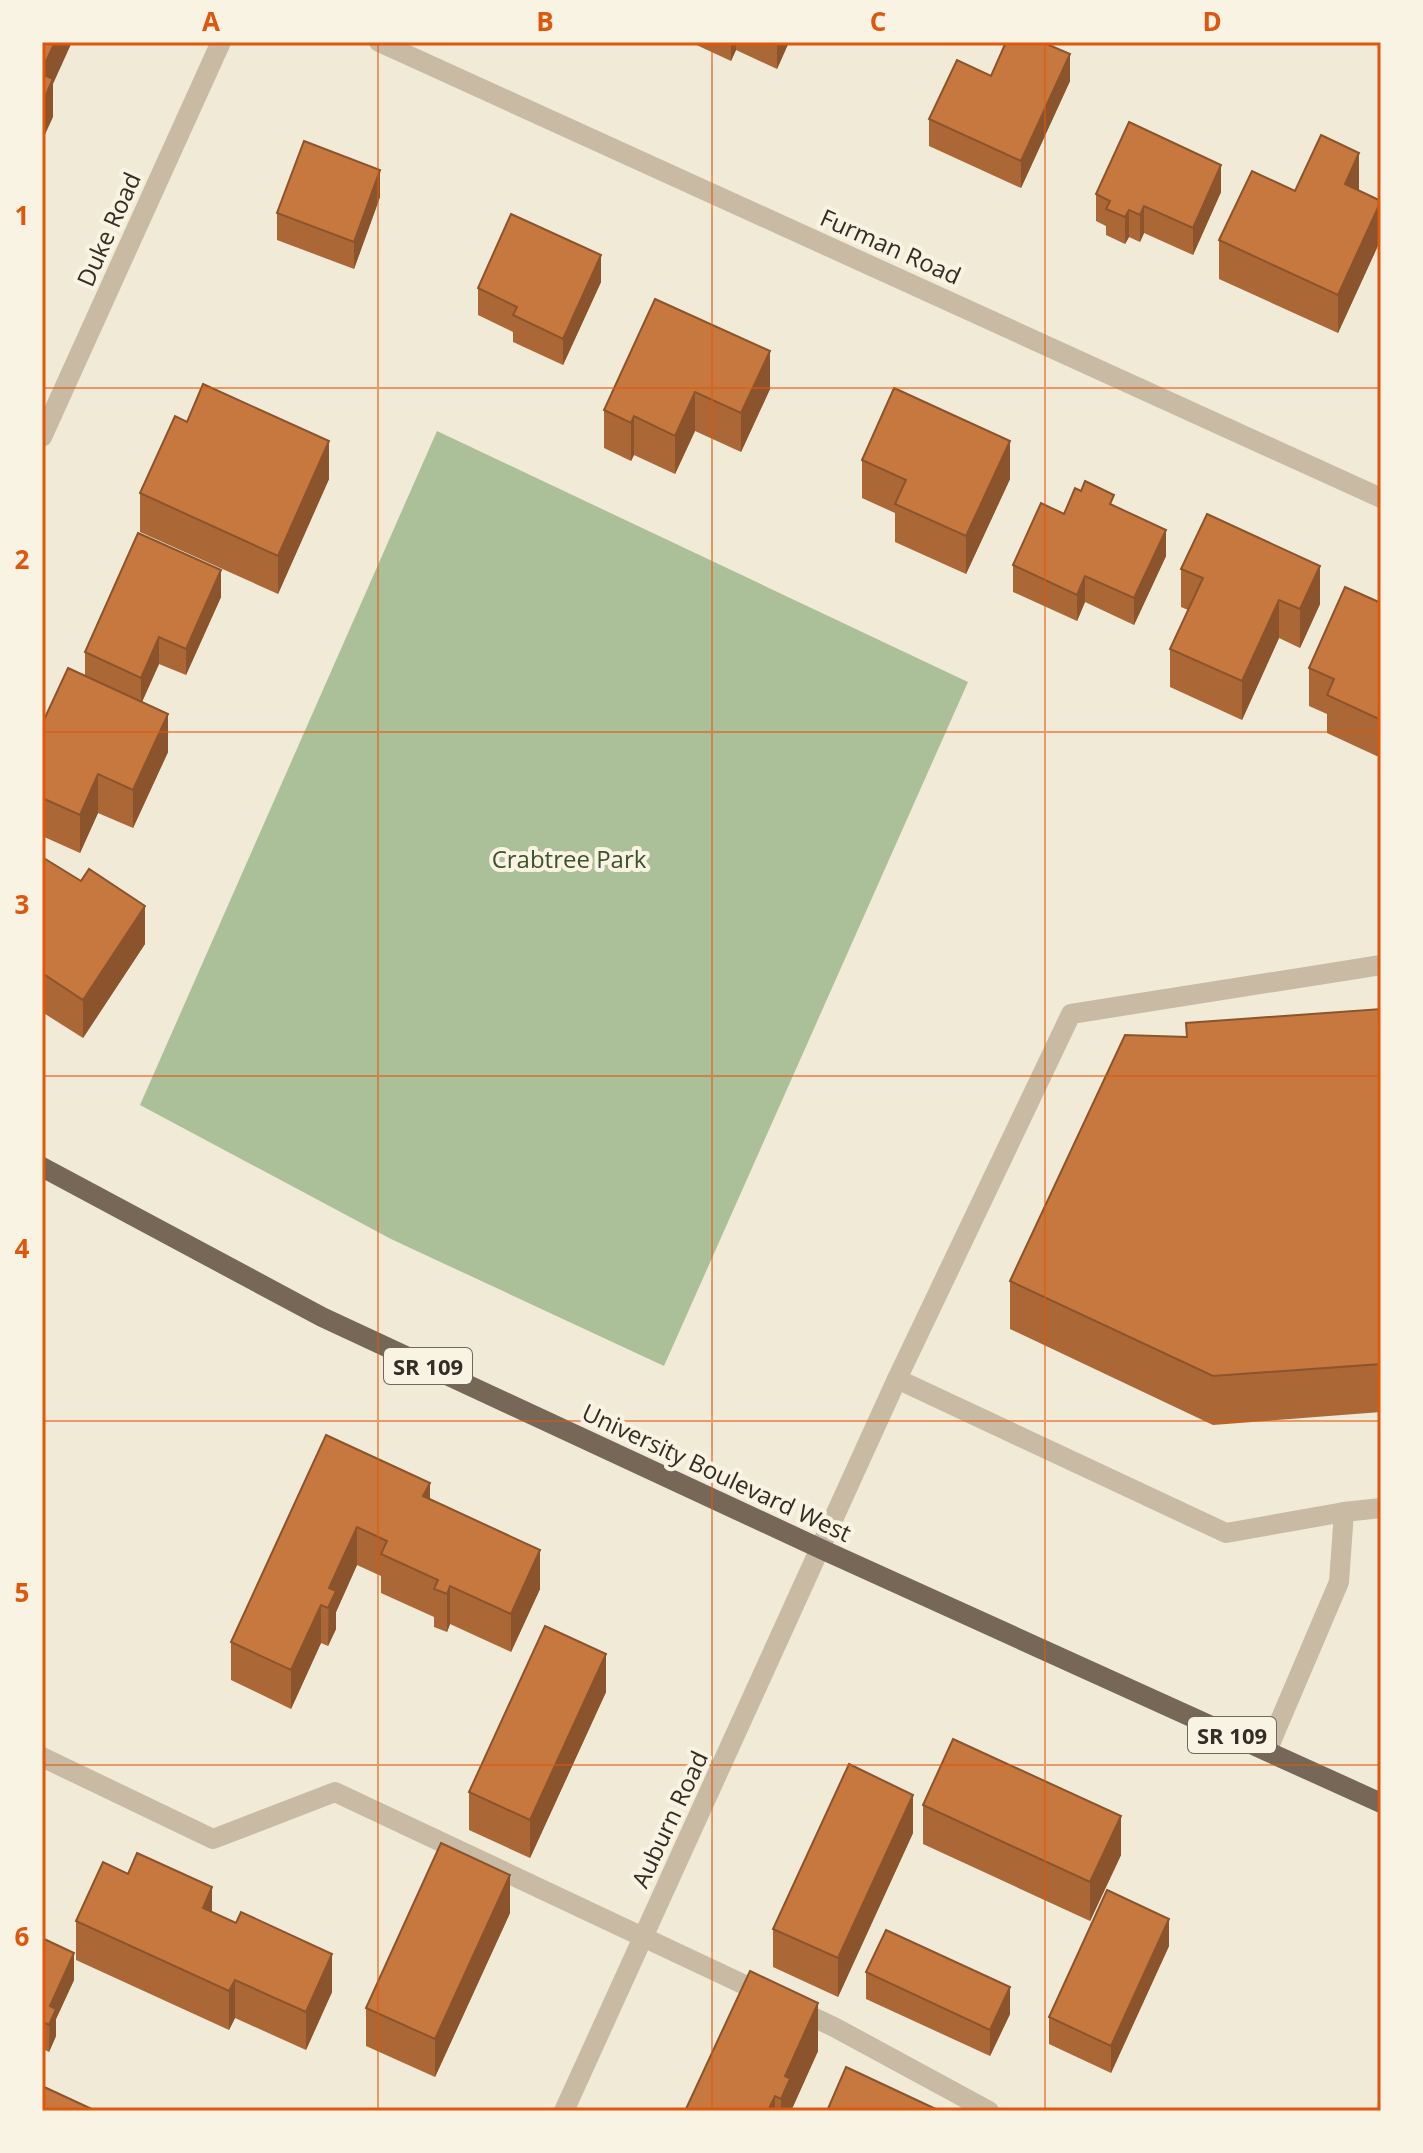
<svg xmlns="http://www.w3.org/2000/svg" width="1423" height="2153" font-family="'Open Sans',sans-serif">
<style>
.green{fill:#abc098}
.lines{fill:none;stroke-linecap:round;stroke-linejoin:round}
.minor{stroke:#c9bba3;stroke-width:20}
.major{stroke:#766756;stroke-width:20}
.wall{fill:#ab6736}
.shaded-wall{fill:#8b542c}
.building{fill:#c7783f;stroke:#8b542c;stroke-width:2}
.grid{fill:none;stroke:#df570d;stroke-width:2;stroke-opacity:0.55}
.labels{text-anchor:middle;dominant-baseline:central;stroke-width:8;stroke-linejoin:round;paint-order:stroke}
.shield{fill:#f9f3e3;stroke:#6f685e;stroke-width:2}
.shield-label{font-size:22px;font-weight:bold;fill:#342d25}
.street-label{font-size:24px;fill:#342d25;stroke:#f9f3e3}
.park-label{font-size:24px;fill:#3c5229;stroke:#f9f3e3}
.neatline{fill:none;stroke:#df570d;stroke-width:3}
.grid-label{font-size:26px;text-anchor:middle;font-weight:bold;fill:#df570d}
</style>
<rect width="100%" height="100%" fill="#f1ead7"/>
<path class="green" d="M 437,431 L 968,682 L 664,1366 L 391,1239 L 140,1105 Z"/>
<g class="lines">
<g class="minor">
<path d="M 379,42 L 1381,498"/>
<path d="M 42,437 L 221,42"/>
<path d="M 1381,965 L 1071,1014 L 897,1379 L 1226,1533 L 1344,1512 L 1381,1508"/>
<path d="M 1267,1751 L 1339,1582 L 1344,1512"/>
<path d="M 42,1757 L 213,1839 L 335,1792 L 834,2027 L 989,2111"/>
<path d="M 564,2111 L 897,1379"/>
</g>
<path class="major" d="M 42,1167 L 322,1317 L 821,1549 L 1381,1803"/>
</g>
<g class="wall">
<path d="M 690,42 L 789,42 L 777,69 L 736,50 L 731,61 Z"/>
<path d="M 991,76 L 1070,81 L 1021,188 L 929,146 L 929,119 Z"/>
<path d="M 1295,191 L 1359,191 L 1381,239 L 1338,333 L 1219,279 L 1219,240 Z"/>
<path d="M 1221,192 L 1193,255 L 1144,233 L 1140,242 L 1129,237 L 1125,244 L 1106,235 L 1106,226 L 1096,221 L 1096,194 Z"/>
<path d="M 380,197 L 354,269 L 277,240 L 277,213 Z"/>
<path d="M 601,282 L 563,365 L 513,342 L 513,332 L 478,315 L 478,288 Z"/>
<path d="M 655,299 L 770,389 L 741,452 L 695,431 L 675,474 L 634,455 L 631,461 L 604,448 L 604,410 Z"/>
<path d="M 862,460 L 1010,479 L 966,574 L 895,542 L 895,513 L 862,498 Z"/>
<path d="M 329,479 L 278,594 L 140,532 L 140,493 Z"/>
<path d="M 1114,507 L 1166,556 L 1134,625 L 1085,602 L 1077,621 L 1013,592 L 1013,565 L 1064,514 Z"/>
<path d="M 1181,569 L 1320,604 L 1300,648 L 1279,638 L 1242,720 L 1170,687 L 1170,649 L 1188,610 L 1181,607 Z"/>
<path d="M 221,597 L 186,675 L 159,664 L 142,702 L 168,752 L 133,828 L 98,813 L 80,853 L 42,836 L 42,724 L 85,676 L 85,652 Z"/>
<path d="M 1381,603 L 1381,758 L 1327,733 L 1327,714 L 1309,706 L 1309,668 Z"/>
<path d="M 42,857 L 145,944 L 83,1038 L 42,1012 Z"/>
<path d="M 1381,1009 L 1381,1412 L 1213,1425 L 1010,1329 L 1010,1281 L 1186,1037 L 1186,1023 Z"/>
<path d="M 326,1435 L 430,1499 L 540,1589 L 511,1652 L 450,1624 L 447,1632 L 434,1627 L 434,1617 L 381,1593 L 381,1576 L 357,1565 L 336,1612 L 336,1629 L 328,1646 L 321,1643 L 291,1709 L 231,1680 L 231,1642 Z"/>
<path d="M 606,1692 L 530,1858 L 469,1830 L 469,1792 Z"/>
<path d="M 923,1805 L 1121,1855 L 1090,1921 L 923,1844 Z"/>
<path d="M 913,1833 L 838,1997 L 773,1967 L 773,1929 Z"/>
<path d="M 212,1912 L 332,1992 L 306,2050 L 235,2018 L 229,2030 L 76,1960 L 76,1921 Z"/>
<path d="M 510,1913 L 435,2077 L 366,2046 L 366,2008 Z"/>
<path d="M 42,1938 L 74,1980 L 56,2019 L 56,2036 L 49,2052 L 43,2049 Z"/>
<path d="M 1169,1946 L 1111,2073 L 1049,2044 L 1049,2017 Z"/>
<path d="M 866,1972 L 1010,2014 L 990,2056 L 866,1999 Z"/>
<path d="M 818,2051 L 791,2111 L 685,2111 Z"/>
</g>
<g class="shaded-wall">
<path d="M 55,42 L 72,42 L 53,84 L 53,117 L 42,141 L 42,70 Z"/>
<path d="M 731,42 L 736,42 L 736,50 L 731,61 Z"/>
<path d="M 777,42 L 789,42 L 777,69 Z"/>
<path d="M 1070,54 L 1070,81 L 1021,188 L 1021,161 Z"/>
<path d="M 1359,153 L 1359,191 L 1345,184 Z"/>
<path d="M 1221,165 L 1221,192 L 1193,255 L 1193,228 Z"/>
<path d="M 380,170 L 380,197 L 354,269 L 354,242 Z"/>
<path d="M 1381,201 L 1381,239 L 1338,333 L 1338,295 Z"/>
<path d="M 1144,206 L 1144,233 L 1140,242 L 1140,215 Z"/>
<path d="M 1129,210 L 1129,237 L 1125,244 L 1125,217 Z"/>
<path d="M 601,255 L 601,282 L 563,365 L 563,339 Z"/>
<path d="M 770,351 L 770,389 L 741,452 L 741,413 Z"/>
<path d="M 695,392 L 695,431 L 675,474 L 675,436 Z"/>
<path d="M 634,416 L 634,455 L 631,461 L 631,423 Z"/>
<path d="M 329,441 L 329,479 L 278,594 L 278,556 Z"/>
<path d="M 1010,441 L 1010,479 L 966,574 L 966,536 Z"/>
<path d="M 1166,530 L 1166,556 L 1134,625 L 1134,598 Z"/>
<path d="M 1320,566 L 1320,604 L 1300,648 L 1300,609 Z"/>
<path d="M 221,570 L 221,597 L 186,675 L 186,649 Z"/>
<path d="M 1085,576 L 1085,602 L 1077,621 L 1077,595 Z"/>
<path d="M 1279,600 L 1279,638 L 1242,720 L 1242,681 Z"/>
<path d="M 159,637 L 159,664 L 141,704 L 141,678 Z"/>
<path d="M 168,714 L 168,752 L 133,828 L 133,790 Z"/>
<path d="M 98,774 L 98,813 L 80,853 L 80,815 Z"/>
<path d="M 145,906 L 145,944 L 83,1038 L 83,1000 Z"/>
<path d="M 430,1483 L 430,1521 L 423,1496 Z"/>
<path d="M 357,1527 L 357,1565 L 336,1612 L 336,1629 L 328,1646 L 329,1588 Z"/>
<path d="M 540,1550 L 540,1589 L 511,1652 L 511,1614 Z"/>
<path d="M 450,1586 L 450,1624 L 447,1632 L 447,1594 Z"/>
<path d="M 321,1605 L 321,1643 L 291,1709 L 291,1670 Z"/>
<path d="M 606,1654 L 606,1692 L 530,1858 L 530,1820 Z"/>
<path d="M 913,1795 L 913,1833 L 838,1997 L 838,1958 Z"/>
<path d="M 1121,1816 L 1121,1855 L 1090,1921 L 1090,1882 Z"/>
<path d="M 510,1875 L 510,1913 L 435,2077 L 435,2039 Z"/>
<path d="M 212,1887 L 212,1925 L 203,1908 Z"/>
<path d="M 1169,1919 L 1169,1946 L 1111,2073 L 1111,2046 Z"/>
<path d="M 74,1953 L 74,1980 L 56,2019 L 56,2036 L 49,2052 L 50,2006 Z"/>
<path d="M 332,1954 L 332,1992 L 306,2050 L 306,2012 Z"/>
<path d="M 235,1980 L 235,2018 L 229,2030 L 229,1991 Z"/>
<path d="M 1010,1987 L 1010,2014 L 990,2056 L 990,2030 Z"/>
<path d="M 818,2003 L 818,2051 L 791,2111 L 781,2111 L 781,2099 L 785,2076 Z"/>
<path d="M 775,2096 L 775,2111 L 768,2111 Z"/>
</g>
<g class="building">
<path d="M 42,42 L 55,42 L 42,70 Z"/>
<path d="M 1006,42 L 1042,42 L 1070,54 L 1021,161 L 929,119 L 957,60 L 991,76 Z"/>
<path d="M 42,74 L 53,79 L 42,103 Z"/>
<path d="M 1129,122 L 1221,165 L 1193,228 L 1144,206 L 1140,215 L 1129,210 L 1125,217 L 1106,209 L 1110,201 L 1096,194 Z"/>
<path d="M 1321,135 L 1359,153 L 1345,184 L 1381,201 L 1338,295 L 1219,240 L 1252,171 L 1295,191 Z"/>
<path d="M 304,141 L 380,170 L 354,242 L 277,213 Z"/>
<path d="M 511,214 L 601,255 L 563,339 L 513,315 L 517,307 L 478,288 Z"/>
<path d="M 655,299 L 770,351 L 741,413 L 695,392 L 675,436 L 634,416 L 631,423 L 604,410 Z"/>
<path d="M 203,384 L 329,441 L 278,556 L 140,493 L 175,416 L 187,422 Z"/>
<path d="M 894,388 L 1010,441 L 966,536 L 895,504 L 906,480 L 862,460 Z"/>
<path d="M 1085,481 L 1114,495 L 1110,504 L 1166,530 L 1134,598 L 1085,576 L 1077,595 L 1013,565 L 1041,503 L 1064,514 L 1075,488 L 1081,491 Z"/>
<path d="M 1207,514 L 1320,566 L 1300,609 L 1279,600 L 1242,681 L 1170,649 L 1203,578 L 1181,569 Z"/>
<path d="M 138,533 L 221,570 L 186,649 L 159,637 L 141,678 L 85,652 Z"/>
<path d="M 1345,587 L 1381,603 L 1381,720 L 1327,695 L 1334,679 L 1309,668 Z"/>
<path d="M 68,668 L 168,714 L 133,790 L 98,774 L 80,815 L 42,798 L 42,724 Z"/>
<path d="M 42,857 L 81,881 L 89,869 L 145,906 L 83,1000 L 42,973 Z"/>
<path d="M 1381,1009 L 1381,1364 L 1213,1376 L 1010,1281 L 1125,1035 L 1187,1037 L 1186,1023 Z"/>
<path d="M 326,1435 L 430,1483 L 423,1496 L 540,1550 L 511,1614 L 450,1586 L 447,1594 L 434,1589 L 438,1580 L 381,1554 L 387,1541 L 357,1527 L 329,1588 L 336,1591 L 328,1608 L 321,1605 L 291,1670 L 231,1642 Z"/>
<path d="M 545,1626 L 606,1654 L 530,1820 L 469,1792 Z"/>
<path d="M 953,1739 L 1121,1816 L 1090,1882 L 923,1805 Z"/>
<path d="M 849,1764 L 913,1795 L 838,1958 L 773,1929 Z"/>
<path d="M 441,1843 L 510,1875 L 435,2039 L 366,2008 Z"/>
<path d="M 137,1853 L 212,1887 L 203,1908 L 236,1923 L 241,1912 L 332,1954 L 306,2012 L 235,1980 L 229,1991 L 76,1921 L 103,1862 L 128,1874 Z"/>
<path d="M 1107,1890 L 1169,1919 L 1111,2046 L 1049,2017 Z"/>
<path d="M 886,1930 L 1010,1987 L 990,2030 L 866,1972 Z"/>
<path d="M 42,1938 L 74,1953 L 50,2006 L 56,2009 L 49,2025 L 43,2022 L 42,2024 Z"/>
<path d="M 750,1971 L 818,2003 L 785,2076 L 790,2079 L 781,2099 L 775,2096 L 768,2111 L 685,2111 Z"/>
<path d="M 846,2067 L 940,2111 L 827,2111 Z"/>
<path d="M 42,2086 L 96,2111 L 42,2111 Z"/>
</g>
<path class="grid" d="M 378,42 L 378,2111M 712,42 L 712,2111M 1045,42 L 1045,2111M 42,388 L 1381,388M 42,732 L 1381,732M 42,1076 L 1381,1076M 42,1421 L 1381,1421M 42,1765 L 1381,1765"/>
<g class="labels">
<g class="shield">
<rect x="384" y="1348" width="88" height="36" rx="6"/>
<rect x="1188" y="1717" width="88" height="36" rx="6"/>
</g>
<g class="shield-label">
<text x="428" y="1366">SR 109</text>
<text x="1232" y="1735">SR 109</text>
</g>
<g class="street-label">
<text transform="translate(108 229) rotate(-66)">Duke Road</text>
<text transform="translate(891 246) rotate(24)">Furman Road</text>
<text transform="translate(717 1472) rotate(25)">University Boulevard West</text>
<text transform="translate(669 1819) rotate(-65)">Auburn Road</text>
</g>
<g class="park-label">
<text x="569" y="858">Crabtree Park</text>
</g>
</g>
<rect width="1423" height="2153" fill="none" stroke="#f9f3e3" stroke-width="88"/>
<rect x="44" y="44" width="1335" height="2065" class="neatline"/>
<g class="grid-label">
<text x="211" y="31">A</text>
<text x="545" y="31">B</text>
<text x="878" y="31">C</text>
<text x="1212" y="31">D</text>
<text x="22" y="225">1</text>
<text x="22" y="569">2</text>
<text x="22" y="914">3</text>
<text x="22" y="1258">4</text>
<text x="22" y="1602">5</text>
<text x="22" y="1946">6</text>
</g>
</svg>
